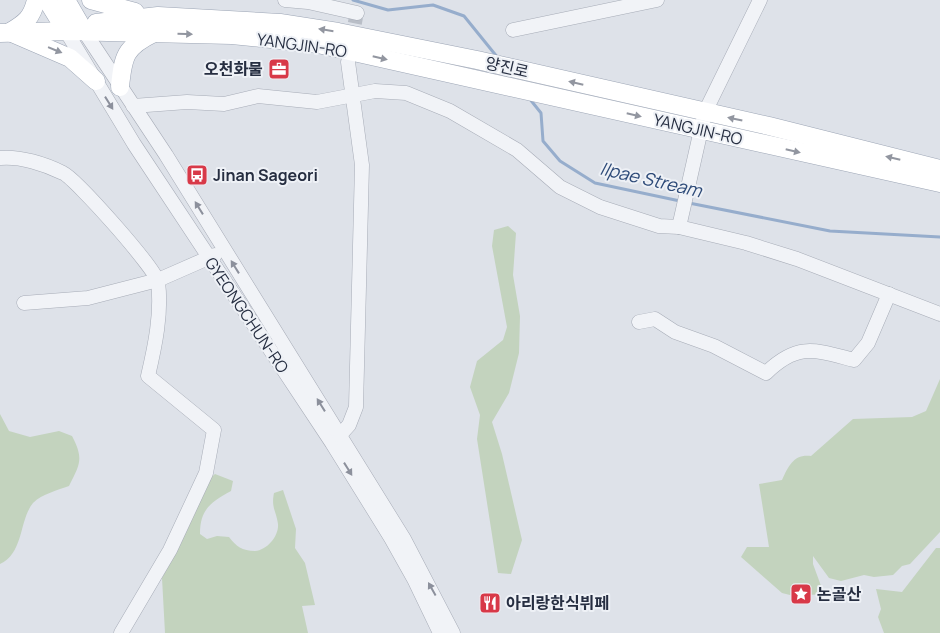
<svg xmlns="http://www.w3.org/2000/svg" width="940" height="633" font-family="Manrope,'Noto Sans KR',sans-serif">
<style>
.green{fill:#c3d3be}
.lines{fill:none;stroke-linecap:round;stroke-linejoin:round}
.stream{stroke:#96adcc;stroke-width:3}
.minor-tunnel{stroke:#b9bec7;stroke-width:14;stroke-dasharray:14 7;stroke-linecap:butt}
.minor-casing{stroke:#a7acb7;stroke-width:15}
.major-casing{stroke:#9ca5b5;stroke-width:19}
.minor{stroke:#f1f3f7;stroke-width:14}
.major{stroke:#fff;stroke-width:18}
.oneway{fill:#9296a0}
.oneway2{fill:#8c909c}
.labels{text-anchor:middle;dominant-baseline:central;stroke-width:4;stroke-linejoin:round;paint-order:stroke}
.street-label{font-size:16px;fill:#262e41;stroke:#eef1f6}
.poi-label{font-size:16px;font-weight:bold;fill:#262e41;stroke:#eef1f6;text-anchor:start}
.water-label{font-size:18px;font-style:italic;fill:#2d4a78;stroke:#eef1f6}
</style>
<rect width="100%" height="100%" fill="#dee2e9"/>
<g class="green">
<path d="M 508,226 L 516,233 L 513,275 L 520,316 L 519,353 L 509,393 L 492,422 L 502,454 L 522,540 L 511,574 L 498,573 L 477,439 L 480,415 L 470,387 L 477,361 L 503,340 L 507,327 L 492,246 L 494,230 Z"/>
<path d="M 940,379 L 940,532 L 910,564 L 902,566 L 893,575 L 874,577 L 864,575 L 841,581 L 829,578 L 813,556 L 813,564 L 824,594 L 794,596 L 782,593 L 741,557 L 747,547 L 769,547 L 759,484 L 782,480 C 789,465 794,454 811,456 L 853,419 L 912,417 L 926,411 Z"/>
<path d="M 0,414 L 9,431 L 30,437 L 59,431 L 72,436 C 84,459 80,464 69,486 C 58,490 42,494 33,503 C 19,520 24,553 0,564 Z"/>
<path d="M 215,474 L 233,481 L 231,491 C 211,502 200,509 200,534 L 207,539 L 217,536 L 229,537 C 236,546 242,551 255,551 C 267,550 279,536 278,524 C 276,510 271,508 274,493 L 283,490 L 296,529 L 295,548 L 305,563 L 315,605 L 302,606 L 308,633 L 165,633 L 162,578 L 181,542 L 205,483 Z"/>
<path d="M 936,548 L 940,548 L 940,633 L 884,633 L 878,617 L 881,609 L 876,589 L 902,592 Z"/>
</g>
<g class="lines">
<g class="stream">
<path d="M 353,0 L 388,10 L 433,5 L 464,16 L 498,58"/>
<path d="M 529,98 L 541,113 L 543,141 L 560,161 L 595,183 L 680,201"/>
<path d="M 689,203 L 830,231 L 940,237"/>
</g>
<path class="minor-tunnel" d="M 351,44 L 356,17"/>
<g class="minor-casing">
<g id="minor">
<path d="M 285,0 L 308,2 L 357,13"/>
<path d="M 513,30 L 657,0"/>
<path d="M 66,31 L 134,144 L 332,443 L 391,538 L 414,579 L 440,633"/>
<path d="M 84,31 L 166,155 L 404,539 L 453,633"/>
<path d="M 133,106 L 187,102 L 224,104 L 258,96 L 317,102 L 375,91 L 406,93 L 450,111 L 517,150 L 560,187 L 600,207 L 659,226 L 679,227 L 746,243 L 797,259 L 940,314"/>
<path d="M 0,158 C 20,156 45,164 63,173 C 76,179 156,269 158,282 C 162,313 155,346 148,376 L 214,430 L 206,473 L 170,550 L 121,633"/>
<path d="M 679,227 L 705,112 L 760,0"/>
<path d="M 24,303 L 88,298 L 158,280 L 215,255"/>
<path d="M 639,322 L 655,319 L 675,332 L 714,346 L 766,373 C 798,342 815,350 854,360 L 868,343 L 889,294"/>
<path d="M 340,435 L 349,425 L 356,407 L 362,165 L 348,62"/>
</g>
</g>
<g class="major-casing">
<g id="major">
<path d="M 47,0 L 66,31"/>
<path d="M 66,0 L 84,31"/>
<path d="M 91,0 L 135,12"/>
<path d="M 96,23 L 158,16 L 280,23 L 338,32 L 477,60 L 769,126 L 940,169"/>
<path d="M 10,32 C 25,23 32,18 36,0"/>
<path d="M 0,33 L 66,31 L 232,35 L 318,44 L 940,183"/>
<path d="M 12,33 L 70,58 L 96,81"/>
<path d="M 120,87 C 123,56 125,47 154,33"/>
</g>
</g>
<use href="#minor" class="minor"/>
<use href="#major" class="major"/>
</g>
<defs><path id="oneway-solid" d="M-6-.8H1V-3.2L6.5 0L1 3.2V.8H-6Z" transform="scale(1.25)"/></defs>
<g class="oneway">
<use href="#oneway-solid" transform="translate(326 30) rotate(-171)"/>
<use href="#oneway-solid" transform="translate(185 34) rotate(2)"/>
<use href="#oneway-solid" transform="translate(55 50) rotate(22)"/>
<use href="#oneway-solid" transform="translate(380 58) rotate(13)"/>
<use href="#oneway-solid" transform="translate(576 83) rotate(-167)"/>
<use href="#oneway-solid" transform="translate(634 115) rotate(13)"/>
<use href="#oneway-solid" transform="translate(735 119) rotate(-168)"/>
<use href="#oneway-solid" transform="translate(793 151) rotate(13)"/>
<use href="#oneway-solid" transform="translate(893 158) rotate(-167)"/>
</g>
<g class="oneway2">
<use href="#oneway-solid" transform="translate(109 103) rotate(58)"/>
<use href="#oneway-solid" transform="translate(199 208) rotate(-122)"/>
<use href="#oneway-solid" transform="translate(235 267) rotate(-122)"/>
<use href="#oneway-solid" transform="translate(321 405) rotate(-122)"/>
<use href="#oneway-solid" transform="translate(348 469) rotate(58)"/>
<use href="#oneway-solid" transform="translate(432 589) rotate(-119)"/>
</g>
<defs>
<g id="office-square" transform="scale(1.125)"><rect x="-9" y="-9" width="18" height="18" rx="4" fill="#d83948" stroke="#eef1f6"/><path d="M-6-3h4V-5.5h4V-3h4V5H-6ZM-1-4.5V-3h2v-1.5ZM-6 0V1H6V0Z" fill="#fff"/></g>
<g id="bus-square" transform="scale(1.125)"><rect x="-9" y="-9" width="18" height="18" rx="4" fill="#d83948" stroke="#eef1f6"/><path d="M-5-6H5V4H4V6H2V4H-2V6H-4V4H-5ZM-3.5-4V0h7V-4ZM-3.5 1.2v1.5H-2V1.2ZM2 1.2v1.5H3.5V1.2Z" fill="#fff"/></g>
<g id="sight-square" transform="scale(1.125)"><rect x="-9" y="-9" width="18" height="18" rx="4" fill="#d83948" stroke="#eef1f6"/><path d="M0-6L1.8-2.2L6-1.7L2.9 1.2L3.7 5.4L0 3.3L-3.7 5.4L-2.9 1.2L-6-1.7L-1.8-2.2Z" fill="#fff"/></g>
<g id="restaurant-square" transform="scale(1.125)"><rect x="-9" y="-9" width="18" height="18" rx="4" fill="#d83948" stroke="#eef1f6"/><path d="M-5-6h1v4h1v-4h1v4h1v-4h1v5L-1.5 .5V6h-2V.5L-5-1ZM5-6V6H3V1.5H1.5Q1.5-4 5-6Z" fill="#fff"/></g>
</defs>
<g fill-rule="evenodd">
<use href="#office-square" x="279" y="69"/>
<use href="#bus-square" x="197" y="175"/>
<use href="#sight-square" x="801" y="594"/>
<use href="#restaurant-square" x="490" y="603"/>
</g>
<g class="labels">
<g class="street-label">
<text transform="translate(302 45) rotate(8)">YANGJIN-RO</text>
<text transform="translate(507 67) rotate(13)">양진로</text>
<text transform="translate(698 129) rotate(13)">YANGJIN-RO</text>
<text transform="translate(247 315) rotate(56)">GYEONGCHUN-RO</text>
</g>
<g class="poi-label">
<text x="263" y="69" text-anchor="end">오천화물</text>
<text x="213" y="175">Jinan Sageori</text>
<text x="817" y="594">논골산</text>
<text x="506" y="603">아리랑한식뷔페</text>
</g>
<g class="water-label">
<text transform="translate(651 179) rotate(13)">Ilpae Stream</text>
</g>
</g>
</svg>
